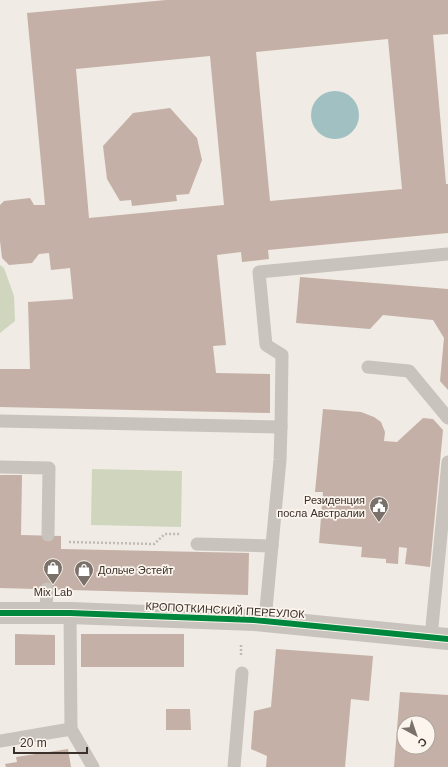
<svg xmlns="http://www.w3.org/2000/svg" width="448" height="767" font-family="Arial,sans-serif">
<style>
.green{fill:#d0d6be}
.water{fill:#a0c0c2}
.building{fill:#c4b0a6;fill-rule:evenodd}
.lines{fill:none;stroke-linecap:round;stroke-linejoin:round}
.path{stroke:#c2bbb5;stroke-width:2.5;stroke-dasharray:2 2;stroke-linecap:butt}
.service{stroke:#c9c3bd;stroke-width:13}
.minor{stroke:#c9c3bd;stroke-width:22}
.cycleway-casing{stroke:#fbf5ed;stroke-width:8}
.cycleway{stroke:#00873e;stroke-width:6}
.labels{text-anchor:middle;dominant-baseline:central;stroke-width:3.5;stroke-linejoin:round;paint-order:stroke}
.poi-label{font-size:11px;fill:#3b302a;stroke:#fbf5ed;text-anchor:end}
.street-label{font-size:11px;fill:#3b302a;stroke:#fbf5ed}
</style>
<rect width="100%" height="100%" fill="#f0ebe4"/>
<g class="green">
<path d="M 0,265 L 4,268 L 14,296 L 15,321 L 0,333 Z"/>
<path d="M 92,469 L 182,471 L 181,527 L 91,525 Z"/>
</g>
<circle class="water" cx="335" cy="115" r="24"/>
<g class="building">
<path d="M 166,0 L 448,0 L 448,34 L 433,35 L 446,184 L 448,184 L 448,233 L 268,250 L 269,259 L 242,262 L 241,252 L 217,255 L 226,345 L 213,346 L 216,373 L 270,374 L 270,413 L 0,407 L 0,369 L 30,369 L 28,302 L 73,299 L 70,268 L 51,270 L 49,253 L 39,254 L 32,263 L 9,265 L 2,258 L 0,241 L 0,205 L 4,201 L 30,198 L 34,205 L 45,205 L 27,13 ZM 388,39 L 402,189 L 270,201 L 256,52 ZM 210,56 L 224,205 L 89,218 L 76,69 Z"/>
<path d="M 170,108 L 197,138 L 202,160 L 189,194 L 176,195 L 177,201 L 132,206 L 131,200 L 120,201 L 107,179 L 103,146 L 133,113 Z"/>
<path d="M 300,277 L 448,289 L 448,390 L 440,381 L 444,338 L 433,320 L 383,315 L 370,329 L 296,323 Z"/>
<path d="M 323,409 L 361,412 L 374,417 L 381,422 L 385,432 L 384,441 L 397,442 L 423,418 L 433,419 L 443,430 L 430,567 L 405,564 L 407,548 L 399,547 L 398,564 L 386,563 L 386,559 L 361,557 L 362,547 L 319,543 L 323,492 L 315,492 Z"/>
<path d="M 0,475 L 22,475 L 21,535 L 61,536 L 61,549 L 249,553 L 248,595 L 0,588 Z"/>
<path d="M 15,634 L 55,635 L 55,665 L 15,665 Z"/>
<rect x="81" y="634" width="103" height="33"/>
<path d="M 276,649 L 373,656 L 369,701 L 351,699 L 345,767 L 266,767 L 267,756 L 251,749 L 254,711 L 271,707 Z"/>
<path d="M 400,692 L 448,695 L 448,767 L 394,767 ZM 404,723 L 428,723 L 428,747 L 404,747 Z"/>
<path d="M 166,709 L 190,709 L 191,730 L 166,730 Z"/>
<path d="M 68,749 L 71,767 L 6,767 L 5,764 L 17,762 L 16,757 Z"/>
</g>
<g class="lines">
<g class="path">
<path d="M 69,542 L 154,544 L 165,534 L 180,534"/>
<path d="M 241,655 L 241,644"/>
</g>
<g class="service">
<path d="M 368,367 L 409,371 L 448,418"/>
<path d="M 0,421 L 281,427 L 282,355 L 266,345 L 259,272 L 448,254"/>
<path d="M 0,467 L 49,468 L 48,535"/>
<path d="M 197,544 L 272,546"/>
<path d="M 46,613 L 47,589"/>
<path d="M 70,613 L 71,729 L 93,767"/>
<path d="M 265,620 L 280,460 L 281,427"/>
<path d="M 431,637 L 448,462"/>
<path d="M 0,741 L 71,729"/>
<path d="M 234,767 L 242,673"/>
</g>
<path class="minor" d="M 0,613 L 70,613 L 254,620 L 448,639"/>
<g class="cycleway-casing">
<path id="cycleway" d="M 0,613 L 70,613 L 254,620 L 448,639"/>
</g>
<use href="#cycleway" class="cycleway"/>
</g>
<defs>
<g id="civic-pin" transform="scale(1)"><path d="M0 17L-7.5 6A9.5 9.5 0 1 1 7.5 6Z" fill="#7a716b" stroke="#fbf5ed"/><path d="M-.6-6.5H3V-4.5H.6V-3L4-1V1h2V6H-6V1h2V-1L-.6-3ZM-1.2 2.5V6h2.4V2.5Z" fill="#fff"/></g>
<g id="shop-pin" transform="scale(1)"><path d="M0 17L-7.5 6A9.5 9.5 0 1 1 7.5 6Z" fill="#7a716b" stroke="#fbf5ed"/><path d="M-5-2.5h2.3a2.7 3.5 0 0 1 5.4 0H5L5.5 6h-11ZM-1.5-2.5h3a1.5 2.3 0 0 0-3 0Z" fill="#fff"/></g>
</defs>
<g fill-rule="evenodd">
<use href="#civic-pin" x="379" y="506"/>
<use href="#shop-pin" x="53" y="568"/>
<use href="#shop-pin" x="84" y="570"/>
</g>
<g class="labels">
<g class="poi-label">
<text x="365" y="500">Резиденция<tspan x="365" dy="13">посла Австралии</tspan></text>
<text x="98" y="570" text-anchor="start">Дольче Эстейт</text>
<text x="53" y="592" text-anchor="middle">Mix Lab</text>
</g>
<g class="street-label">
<text transform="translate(225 610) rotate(3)">КРОПОТКИНСКИЙ ПЕРЕУЛОК</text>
</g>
</g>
<g transform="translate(416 735) rotate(140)"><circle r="19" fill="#fbf5ed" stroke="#aea69f"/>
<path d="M0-3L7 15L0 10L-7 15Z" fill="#7a716b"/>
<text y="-6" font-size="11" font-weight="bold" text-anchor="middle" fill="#3b302a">С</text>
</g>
<path d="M14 747v6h73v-6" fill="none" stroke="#3b302a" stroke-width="2"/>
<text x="20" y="747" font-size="12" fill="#3b302a" stroke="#fbf5ed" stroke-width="3" paint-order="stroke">20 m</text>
</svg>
